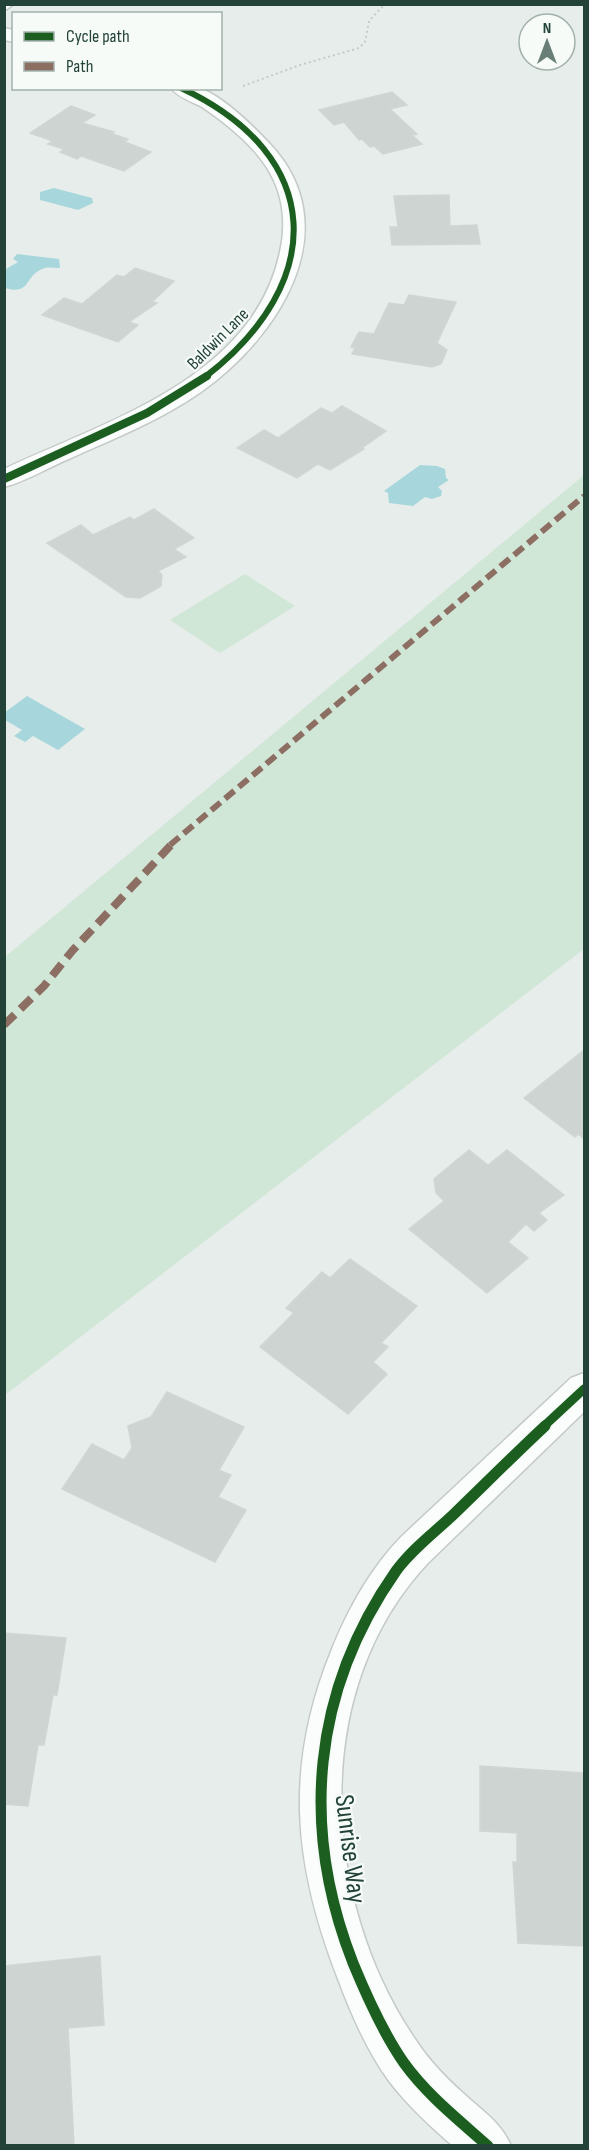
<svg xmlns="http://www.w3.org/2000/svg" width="589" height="2150" font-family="'Sofia Sans Condensed',sans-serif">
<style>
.green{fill:#d0e6d6}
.water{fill:#a7d7dc}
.building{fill:#ced4d1;stroke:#d0d6d3;stroke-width:1.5}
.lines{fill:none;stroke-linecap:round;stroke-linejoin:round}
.minor-casing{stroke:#c4cac7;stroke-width:3}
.path{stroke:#c2ccc9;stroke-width:2;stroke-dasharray:2 3;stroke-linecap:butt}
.minor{fill:#fbfcfc;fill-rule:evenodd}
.quiet-far1{stroke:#8d6e63;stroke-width:6;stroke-dasharray:12 6;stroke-linecap:butt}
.quiet{stroke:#8d6e63;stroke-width:8;stroke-dasharray:15 8;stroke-linecap:butt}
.cycleway-far3-casing{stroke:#f6fbf8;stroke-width:8}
.cycleway-far2-casing{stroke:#f6fbf8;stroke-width:10}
.cycleway-far1-casing{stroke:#f6fbf8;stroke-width:13}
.cycleway-casing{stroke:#f6fbf8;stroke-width:15}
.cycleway-far3{stroke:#1b5e20;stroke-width:6}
.cycleway-far2{stroke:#1b5e20;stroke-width:8}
.cycleway-far1{stroke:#1b5e20;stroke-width:9}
.cycleway{stroke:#1b5e20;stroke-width:11}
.labels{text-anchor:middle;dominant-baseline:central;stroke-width:4.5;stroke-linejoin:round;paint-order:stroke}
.far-street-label{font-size:18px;fill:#234339;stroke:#f6fbf8}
.near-street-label{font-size:27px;fill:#234339;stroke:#f6fbf8}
</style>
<rect width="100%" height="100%" fill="#e7edea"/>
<g class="green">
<path d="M 584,475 L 584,949 L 5,1395 L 5,957 Z"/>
<path d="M 245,574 L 295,606 L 220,653 L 170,620 Z"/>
</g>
<g class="water">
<path d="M 54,188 L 92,198 L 93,203 L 78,210 L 40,200 L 40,192 Z"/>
<path d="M 17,254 L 59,259 L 60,268 C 55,268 49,267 45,268 C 24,274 32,296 5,288 L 6,269 L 18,262 L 13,259 Z"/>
<path d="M 420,465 L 437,466 L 445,469 L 446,478 L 449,480 L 438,487 L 442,491 L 441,496 L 432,499 L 425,497 L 413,506 L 389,503 L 388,493 L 384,491 Z"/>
<path d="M 27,696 L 85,729 L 58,750 L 33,736 L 25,742 L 14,736 L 22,730 L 5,720 L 4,713 Z"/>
</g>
<g class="building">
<path d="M 392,92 L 407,105 L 390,109 L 417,134 L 412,135 L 422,144 L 383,154 L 374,146 L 370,147 L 362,139 L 359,140 L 344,122 L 334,125 L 319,110 Z"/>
<path d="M 71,106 L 95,115 L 82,123 L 114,132 L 112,134 L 128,139 L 125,142 L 151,152 L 124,171 L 81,156 L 77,159 L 60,152 L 64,149 L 48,144 L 53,141 L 30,133 Z"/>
<path d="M 449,195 L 450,226 L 477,225 L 480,244 L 392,245 L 390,227 L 398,227 L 394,196 Z"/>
<path d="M 135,268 L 174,281 L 152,302 L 157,303 L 129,322 L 138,325 L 118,342 L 42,315 L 64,298 L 82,304 L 117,275 L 124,277 Z"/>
<path d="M 409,295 L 456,302 L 437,343 L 447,350 L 441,364 L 432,367 L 352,354 L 355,348 L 351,347 L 359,332 L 374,334 L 389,303 L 404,305 Z"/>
<path d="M 342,406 L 386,431 L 362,448 L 364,449 L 330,470 L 318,464 L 297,478 L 237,448 L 264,430 L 278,438 L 321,408 L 332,413 Z"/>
<path d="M 154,509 L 194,538 L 174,549 L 186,557 L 158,571 L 162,575 L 161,586 L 140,598 L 126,597 L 47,543 L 81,525 L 93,535 L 130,517 L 134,520 Z"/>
<path d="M 584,1050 L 584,1139 L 578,1134 L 575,1137 L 524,1098 Z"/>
<path d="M 469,1150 L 488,1165 L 507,1150 L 564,1195 L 539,1213 L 547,1220 L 534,1231 L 526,1224 L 508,1242 L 528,1258 L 487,1293 L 409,1229 L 444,1201 L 436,1193 L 434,1179 Z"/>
<path d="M 350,1259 L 417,1306 L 381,1343 L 388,1347 L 373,1362 L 387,1374 L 348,1414 L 260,1347 L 294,1313 L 286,1308 L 322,1272 L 330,1278 Z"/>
<path d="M 167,1392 L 244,1427 L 219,1470 L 231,1475 L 218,1497 L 246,1510 L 215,1562 L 62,1489 L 92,1444 L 124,1460 L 132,1448 L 128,1426 L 151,1417 Z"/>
<path d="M 4,1633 L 66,1638 L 57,1695 L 53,1695 L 44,1745 L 38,1745 L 28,1806 L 4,1804 Z"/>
<path d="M 480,1766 L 584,1773 L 584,1946 L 518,1943 L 513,1862 L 517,1862 L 517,1833 L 480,1831 Z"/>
<path d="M 100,1956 L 104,2025 L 68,2028 L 74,2146 L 4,2146 L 4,1966 Z"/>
</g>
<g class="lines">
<g class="minor-casing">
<g id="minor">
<path d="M 4,4 L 14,4 L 4,11 Z"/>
<path d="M 4,28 L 14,30 L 14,42 L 4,40 Z"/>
<path d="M 171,88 C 179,88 190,87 198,88 C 221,94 254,127 270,144 C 349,228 279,337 201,392 C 161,420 115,438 71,458 C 49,467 27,481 4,487 L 4,469 C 106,421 253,379 280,252 C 286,226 284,197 270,173 C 256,147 227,124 202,107 C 193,102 177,97 171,88 Z"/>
<path d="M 584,1373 L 584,1412 L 429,1562 C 308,1689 321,1901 415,2039 C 428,2059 445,2077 463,2093 C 481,2110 501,2122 511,2146 L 453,2146 C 430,2126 407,2105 389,2081 C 367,2051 351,2014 338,1979 C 293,1863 284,1766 332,1649 C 348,1609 371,1568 401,1537 L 571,1378 Z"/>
</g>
</g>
<path class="path" d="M 243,86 L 300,65 L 359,48 L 365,42 L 369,21 L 385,4"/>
<use href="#minor" class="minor"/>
<path class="quiet-far1" d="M 170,845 L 584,496"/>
<path class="quiet" d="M 4,1025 L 44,986 L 73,950 L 172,844"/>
<g class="cycleway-far3-casing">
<path id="cycleway-far3" d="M 181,88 C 327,156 327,283 205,377"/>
</g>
<g class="cycleway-far2-casing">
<path id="cycleway-far2" d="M 4,479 L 147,413 L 207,376"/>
</g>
<g class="cycleway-far1-casing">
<path id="cycleway-far1" d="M 543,1427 L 584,1389"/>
</g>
<g class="cycleway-casing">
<path id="cycleway" d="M 488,2146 C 459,2120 427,2095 404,2063 C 383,2033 367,1997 353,1963 C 300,1828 312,1691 396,1571 C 412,1549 434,1533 454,1514 C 484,1485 514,1455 545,1426"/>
</g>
<use href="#cycleway-far3" class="cycleway-far3"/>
<use href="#cycleway-far2" class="cycleway-far2"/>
<use href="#cycleway-far1" class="cycleway-far1"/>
<use href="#cycleway" class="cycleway"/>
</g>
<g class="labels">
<g class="far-street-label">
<text transform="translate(218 339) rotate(-45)">Baldwin Lane</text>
</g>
<g class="near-street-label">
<text transform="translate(350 1849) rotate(83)">Sunrise Way</text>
</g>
</g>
<rect width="589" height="2150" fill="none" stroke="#234339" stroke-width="12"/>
<rect x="12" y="12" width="210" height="78" fill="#f6fbf8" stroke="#a2b1ac" stroke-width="1.5"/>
<rect x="24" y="32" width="30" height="9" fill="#1b5e20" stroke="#a2b1ac" stroke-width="1.5"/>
<text x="66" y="42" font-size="18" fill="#234339">Cycle path</text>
<rect x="24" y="62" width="30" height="9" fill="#8d6e63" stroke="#a2b1ac" stroke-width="1.5"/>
<text x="66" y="72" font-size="18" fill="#234339">Path</text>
<g transform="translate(547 42)"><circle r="28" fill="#f6fbf8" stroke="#a2b1ac" stroke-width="1.5"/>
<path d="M0-4.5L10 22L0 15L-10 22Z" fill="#687e77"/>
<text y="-9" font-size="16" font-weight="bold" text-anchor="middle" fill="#234339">N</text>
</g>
</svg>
